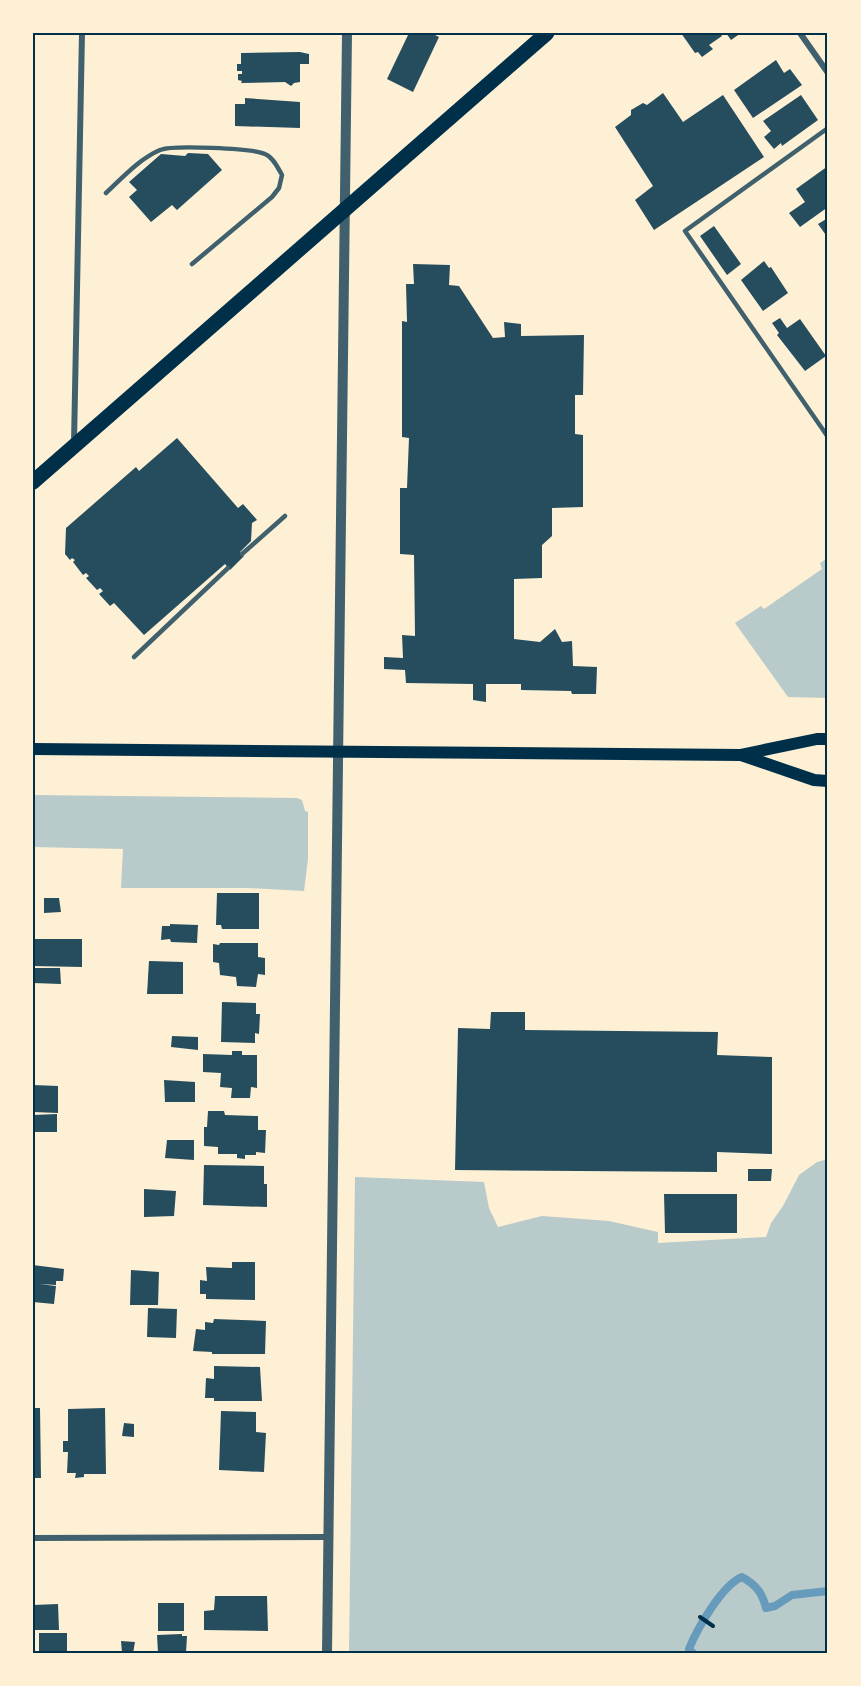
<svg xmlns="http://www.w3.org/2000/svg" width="861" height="1686" font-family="Inter,sans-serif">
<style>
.green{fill:#b9caca}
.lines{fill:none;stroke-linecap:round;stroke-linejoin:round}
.stream{stroke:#669bbc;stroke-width:8}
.building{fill:#264d5e}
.path{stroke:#003049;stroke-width:4}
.service{stroke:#3f606c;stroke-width:4.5}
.minor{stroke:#3f606c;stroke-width:6}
.tertiary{stroke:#3f606c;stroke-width:10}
.secondary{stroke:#003049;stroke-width:12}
.primary{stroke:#003049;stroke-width:15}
.neatline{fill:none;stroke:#003049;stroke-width:2}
</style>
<rect width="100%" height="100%" fill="#fdf0d5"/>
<g class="green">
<path d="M 828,558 L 828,698 L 788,697 L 735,623 L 761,606 L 764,609 L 822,569 L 820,563 Z"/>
<path d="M 33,795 L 297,798 L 302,800 L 305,811 L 308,812 L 308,859 L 304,891 L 247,888 L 121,888 L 123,849 L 33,847 Z"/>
<path d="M 828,1159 L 828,1653 L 349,1653 L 355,1177 L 484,1182 L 489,1208 L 498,1227 L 542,1216 L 609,1221 L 658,1232 L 658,1243 L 766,1237 L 771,1223 L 783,1206 L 799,1175 L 817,1162 Z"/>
</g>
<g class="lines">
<path class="stream" d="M 693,1653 L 689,1649 C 697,1629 722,1585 742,1577 C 756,1585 762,1592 766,1608 L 775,1606 L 792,1595 L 828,1591"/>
</g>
<g class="building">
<path d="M 409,33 L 431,33 L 439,37 L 413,92 L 387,79 Z"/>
<path d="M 681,33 L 720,33 L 722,36 L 709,45 L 713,49 L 702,57 L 698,52 L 695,53 Z"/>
<path d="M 726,33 L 741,33 L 731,40 Z"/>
<path d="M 300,52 L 309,54 L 309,64 L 300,64 L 300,82 L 294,83 L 291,86 L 285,82 L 241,83 L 242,81 L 238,80 L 238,74 L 242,74 L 242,71 L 237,71 L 237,64 L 241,64 L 241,53 Z"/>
<path d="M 776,60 L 784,73 L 790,69 L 802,85 L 753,118 L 734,90 Z"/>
<path d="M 663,93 L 683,122 L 723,95 L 764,157 L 654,230 L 635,200 L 653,186 L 615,127 L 631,115 L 631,110 L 643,103 L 647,105 Z"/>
<path d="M 801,95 L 818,120 L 782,146 L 781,143 L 774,149 L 764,137 L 771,131 L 763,121 Z"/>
<path d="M 245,98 L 300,102 L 300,128 L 235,126 L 235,104 L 245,104 Z"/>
<path d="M 188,153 L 208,154 L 222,170 L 177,210 L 172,205 L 151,222 L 129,197 L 137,190 L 129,182 L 161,154 L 185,156 Z"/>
<path d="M 828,166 L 828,207 L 800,227 L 789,213 L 805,202 L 796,189 Z"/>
<path d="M 828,218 L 828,238 L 818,224 Z"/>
<path d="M 714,226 L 741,264 L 727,275 L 700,236 Z"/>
<path d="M 764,261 L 769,268 L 771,267 L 788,293 L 763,311 L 741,280 Z"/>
<path d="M 413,264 L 450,265 L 449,285 L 459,286 L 493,338 L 505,337 L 504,322 L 521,324 L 521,336 L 584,335 L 583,395 L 575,395 L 575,434 L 583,435 L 583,507 L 552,508 L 552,536 L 542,545 L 542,578 L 514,579 L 514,639 L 540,642 L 555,629 L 562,642 L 572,641 L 573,666 L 597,667 L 596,694 L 572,694 L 571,691 L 521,690 L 521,684 L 486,684 L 486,702 L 473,700 L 473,684 L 406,683 L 405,670 L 384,669 L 384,657 L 403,658 L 402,635 L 415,636 L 414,555 L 400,554 L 400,488 L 407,488 L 409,438 L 402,437 L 402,321 L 407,322 L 406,284 L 414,284 Z"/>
<path d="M 780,318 L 787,328 L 800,319 L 826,356 L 805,371 L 777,335 L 779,333 L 772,323 Z"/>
<path d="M 177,438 L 238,508 L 243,504 L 257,520 L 252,523 L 251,541 L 240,552 L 244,556 L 230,570 L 225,564 L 144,635 L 114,603 L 110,606 L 99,594 L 103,591 L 100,588 L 97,590 L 86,578 L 89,576 L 86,573 L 83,575 L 73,562 L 75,560 L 72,558 L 70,560 L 65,554 L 66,528 L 136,467 L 139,471 Z"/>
<path d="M 217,893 L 259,893 L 259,929 L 222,929 L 221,925 L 216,925 Z"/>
<path d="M 44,898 L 59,898 L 61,912 L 44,913 Z"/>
<path d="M 170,924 L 198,925 L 197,943 L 171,942 L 170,939 L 161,940 L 162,926 L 170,926 Z"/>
<path d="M 33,939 L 82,939 L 82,967 L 33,966 Z"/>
<path d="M 220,943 L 258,943 L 258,957 L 265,958 L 265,975 L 258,974 L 256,987 L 237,986 L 236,977 L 220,975 L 219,963 L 213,962 L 213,944 L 219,945 Z"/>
<path d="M 149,961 L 183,962 L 183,994 L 147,994 Z"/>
<path d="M 33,968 L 60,968 L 61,984 L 33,983 Z"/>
<path d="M 222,1002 L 256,1003 L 256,1014 L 260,1014 L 259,1034 L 255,1033 L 255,1043 L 221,1042 Z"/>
<path d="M 491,1012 L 525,1012 L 525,1030 L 718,1032 L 717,1055 L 772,1057 L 772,1154 L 717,1152 L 717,1172 L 455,1170 L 458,1028 L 490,1029 Z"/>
<path d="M 172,1036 L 198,1037 L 198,1050 L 171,1047 Z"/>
<path d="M 232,1051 L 242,1051 L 242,1055 L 257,1055 L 257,1088 L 251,1087 L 250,1098 L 231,1098 L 232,1088 L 220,1087 L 221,1073 L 203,1072 L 203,1054 L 232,1055 Z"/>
<path d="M 164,1080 L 195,1082 L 195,1102 L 165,1102 Z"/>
<path d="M 33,1085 L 58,1086 L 58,1113 L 33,1112 Z"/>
<path d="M 208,1111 L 224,1111 L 225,1115 L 258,1116 L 258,1130 L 266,1130 L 265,1153 L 256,1152 L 256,1155 L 245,1155 L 245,1159 L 237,1158 L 237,1154 L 218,1154 L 218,1147 L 204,1146 L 204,1127 L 207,1127 Z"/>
<path d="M 57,1114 L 57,1132 L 33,1132 L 33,1115 Z"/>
<path d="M 167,1140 L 194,1140 L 194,1160 L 165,1158 Z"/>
<path d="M 204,1165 L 264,1166 L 264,1184 L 267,1184 L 267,1207 L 203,1205 Z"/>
<path d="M 748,1169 L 772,1169 L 771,1181 L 748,1181 Z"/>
<path d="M 144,1189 L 176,1191 L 174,1216 L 144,1217 Z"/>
<path d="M 664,1194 L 737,1194 L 737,1233 L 665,1233 Z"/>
<path d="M 232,1262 L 255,1262 L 255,1300 L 206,1299 L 206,1294 L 200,1294 L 200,1280 L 207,1281 L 206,1267 L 230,1268 L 232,1268 Z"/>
<path d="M 33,1265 L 64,1269 L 63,1281 L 56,1281 L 56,1285 L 39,1284 L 56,1286 L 54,1304 L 33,1302 Z"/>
<path d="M 131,1270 L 159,1272 L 158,1305 L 130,1305 Z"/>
<path d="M 148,1308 L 177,1309 L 176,1338 L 147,1337 Z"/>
<path d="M 214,1319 L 266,1321 L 265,1354 L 212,1354 L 212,1352 L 193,1351 L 196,1329 L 205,1330 L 205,1322 L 213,1323 Z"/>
<path d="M 214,1366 L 260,1367 L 262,1401 L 214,1401 L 214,1398 L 205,1398 L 206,1378 L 214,1379 Z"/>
<path d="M 33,1408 L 40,1408 L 41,1478 L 33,1478 Z"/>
<path d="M 105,1408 L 106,1474 L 84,1474 L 84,1477 L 75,1478 L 76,1473 L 67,1473 L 68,1452 L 63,1452 L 63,1441 L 68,1441 L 68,1409 Z"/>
<path d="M 221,1411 L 256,1412 L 256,1432 L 266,1433 L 264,1472 L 219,1470 Z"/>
<path d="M 124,1423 L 134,1424 L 134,1437 L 122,1436 Z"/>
<path d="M 215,1596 L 267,1596 L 268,1631 L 204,1630 L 204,1611 L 214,1610 Z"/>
<rect x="158" y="1603" width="26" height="28"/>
<path d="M 58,1604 L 59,1630 L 33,1630 L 33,1605 Z"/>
<rect x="39" y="1633" width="28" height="20"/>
<path d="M 182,1634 L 182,1636 L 187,1636 L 186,1653 L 158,1653 L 157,1635 Z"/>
<path d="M 121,1641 L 135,1642 L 133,1653 L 122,1653 Z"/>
</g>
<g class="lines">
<path class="path" d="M 700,1617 L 713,1626"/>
<g class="service">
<path d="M 828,128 L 685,231 L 828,437"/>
<path d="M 106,193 C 122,178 139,159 160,150 C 172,145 252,148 265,154 C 273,157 278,168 282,175 L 279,188 L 272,197 L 192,264"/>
<path d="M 242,554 L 285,516"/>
<path d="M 134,657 L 228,568"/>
</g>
<g class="minor">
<path d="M 800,33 L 828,73"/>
<path d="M 74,443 L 82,33"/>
<path d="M 33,1538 L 328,1537"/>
</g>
<path class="tertiary" d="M 327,1653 L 347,33"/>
<g class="secondary">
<path d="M 33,749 L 740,755 L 817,739 L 828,739"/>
<path d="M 741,755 L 814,780 L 828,781"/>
</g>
<path class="primary" d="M 33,482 L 547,33"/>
</g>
<rect width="861" height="1686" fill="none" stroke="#fdf0d5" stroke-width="69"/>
<rect x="34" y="34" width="792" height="1618" class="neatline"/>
</svg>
